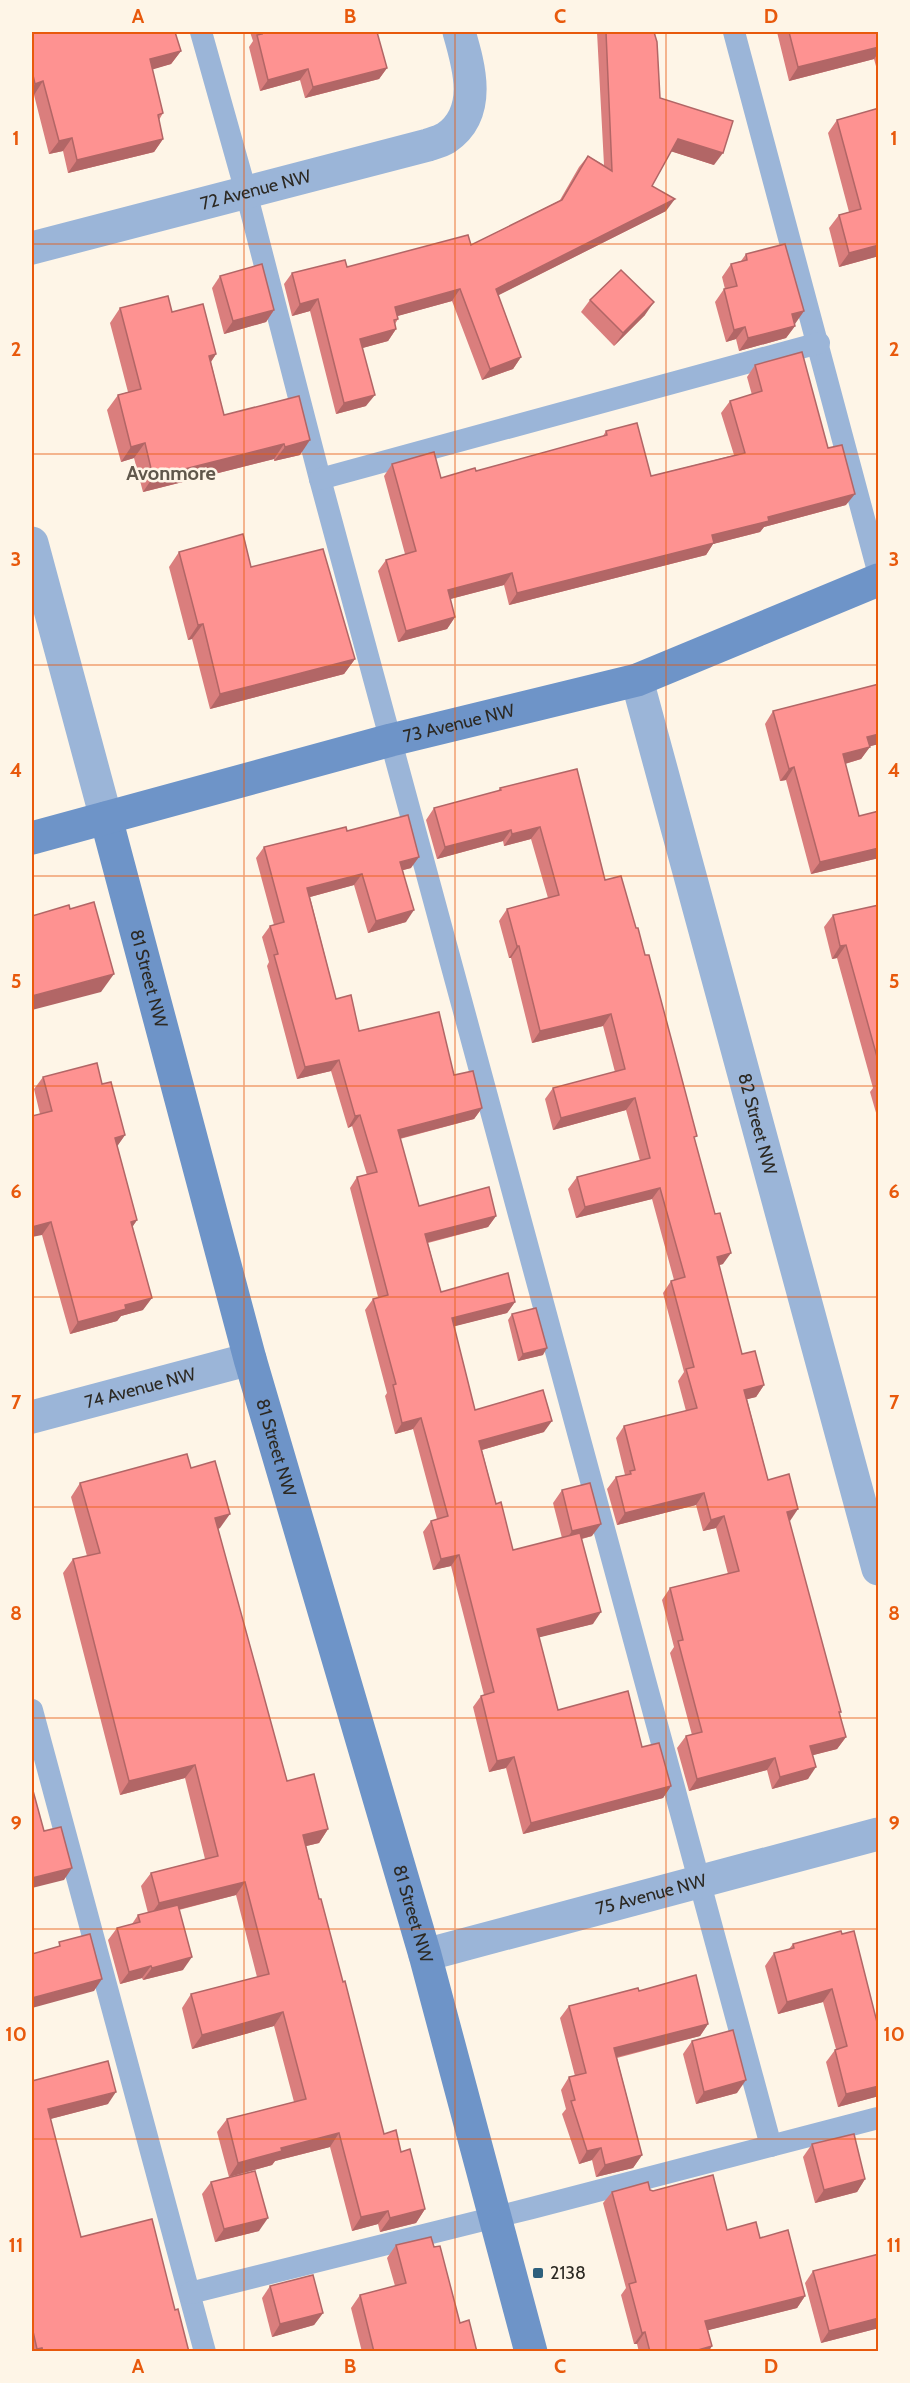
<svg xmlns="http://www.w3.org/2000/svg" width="910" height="2383" font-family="Cabin,sans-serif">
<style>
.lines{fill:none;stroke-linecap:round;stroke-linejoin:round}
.lane{stroke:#9bb5d8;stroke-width:22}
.street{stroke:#9bb5d8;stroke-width:33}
.secondary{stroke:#6e94c8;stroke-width:33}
.wall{fill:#da7e7d}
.shaded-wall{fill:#b26666}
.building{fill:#fe9291;stroke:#b26666;stroke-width:1.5}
.grid{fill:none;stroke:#e8590c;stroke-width:1.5;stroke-opacity:0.55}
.poi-dot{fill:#2e607d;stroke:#fef5e7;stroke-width:2}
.labels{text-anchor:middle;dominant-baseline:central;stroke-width:5;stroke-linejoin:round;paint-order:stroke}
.street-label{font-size:18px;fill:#2c2923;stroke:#fef5e7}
.poi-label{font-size:18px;fill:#2c2923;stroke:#fef5e7;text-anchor:start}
.neighbourhood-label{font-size:20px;font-weight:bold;fill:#5f574b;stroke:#fef5e7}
.neatline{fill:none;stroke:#e8590c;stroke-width:2}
.grid-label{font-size:20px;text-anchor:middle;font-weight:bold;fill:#e8590c}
</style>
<rect width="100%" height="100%" fill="#fef5e7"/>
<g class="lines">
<g class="lane">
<path d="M 201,32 L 246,192 L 320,479 L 771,2146"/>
<path d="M 734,32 L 878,571"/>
<path d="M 320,479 L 819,343"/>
<path d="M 32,1710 L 205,2352"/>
<path d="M 190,2293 L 532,2208 L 878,2118"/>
</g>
<g class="street">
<path id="s1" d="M 32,248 L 428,145 C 434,143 441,141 446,138 C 483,113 469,66 459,32"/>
<path d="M 32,543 L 106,818"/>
<path id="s2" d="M 637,680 L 878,1569"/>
<path id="s3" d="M 32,1417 L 250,1359"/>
<path id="s4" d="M 425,1955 L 878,1834"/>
</g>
<g class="secondary">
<path id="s5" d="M 106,818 L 250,1359 L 425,1955 L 531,2352"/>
<path id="s6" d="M 32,838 L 391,740 L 637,680 L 878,580"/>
</g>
</g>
<g class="wall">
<path d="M 32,32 L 181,51 L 171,64 L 152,69 L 163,113 L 159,120 L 163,139 L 154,152 L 68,173 L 63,151 L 49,154 L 34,95 L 32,95 Z"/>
<path d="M 250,32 L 377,32 L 387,68 L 379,79 L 305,98 L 300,80 L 260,91 L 249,47 L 253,41 Z"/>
<path d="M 597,32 L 654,32 L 660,98 L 714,165 L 671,151 L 652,186 L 666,211 L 498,295 L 521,357 L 513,369 L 482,380 L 452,301 L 397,316 L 398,319 L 395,324 L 396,329 L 388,341 L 362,348 L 366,406 L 336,414 L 310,311 L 292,316 L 284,284 L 292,273 L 347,267 L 471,245 L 560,200 L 579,167 L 588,156 L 604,165 Z"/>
<path d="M 777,32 L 879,32 L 879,77 L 874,59 L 789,81 Z"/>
<path d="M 879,108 L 879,256 L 839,267 L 829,228 L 839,215 L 849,212 L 828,133 L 837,120 Z"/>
<path d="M 746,254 L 804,311 L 794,324 L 795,326 L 786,338 L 739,351 L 736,339 L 726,342 L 715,302 L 724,289 L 725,289 L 722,277 L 731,264 L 741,261 Z"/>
<path d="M 220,276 L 274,310 L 266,322 L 224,334 L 212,288 Z"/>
<path d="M 590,300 L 645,315 L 614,346 L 581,312 Z"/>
<path d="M 120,308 L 172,312 L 216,354 L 211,362 L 224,415 L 299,396 L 300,455 L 274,461 L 274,459 L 143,492 L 134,458 L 121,462 L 107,410 L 118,395 L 128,392 L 110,323 Z"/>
<path d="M 755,365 L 828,448 L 846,505 L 764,527 L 760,532 L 713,544 L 706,555 L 509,605 L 504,585 L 450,599 L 455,617 L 447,629 L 398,642 L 378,571 L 386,560 L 405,554 L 384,476 L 392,464 L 441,478 L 476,471 L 603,436 L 606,431 L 651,476 L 734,455 L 721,413 L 730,401 L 752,395 L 747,377 Z"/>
<path d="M 179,552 L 251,567 L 355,659 L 344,674 L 210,709 L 192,639 L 188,640 L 169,567 Z"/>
<path d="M 879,684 L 879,744 L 870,746 L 861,759 L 845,764 L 859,816 L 879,811 L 879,858 L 811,874 L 786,780 L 780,781 L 765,724 L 773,711 Z"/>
<path d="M 500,788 L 605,880 L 695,1140 L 723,1264 L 719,1265 L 742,1354 L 764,1385 L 756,1397 L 747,1399 L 768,1480 L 789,1521 L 841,1712 L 839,1714 L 846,1737 L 837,1749 L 813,1755 L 808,1779 L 772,1789 L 767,1770 L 689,1791 L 677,1748 L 686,1736 L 692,1735 L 670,1653 L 674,1647 L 662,1600 L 670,1588 L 728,1574 L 716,1528 L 703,1531 L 696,1505 L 617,1525 L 607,1489 L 616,1477 L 625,1475 L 616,1438 L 624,1426 L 686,1411 L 678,1381 L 684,1372 L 663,1293 L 671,1281 L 674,1280 L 652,1199 L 576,1218 L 568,1189 L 577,1177 L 640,1161 L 626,1110 L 553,1130 L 545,1099 L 553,1088 L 615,1072 L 603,1026 L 532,1043 L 511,958 L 509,958 L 499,921 L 507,909 L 548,898 L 531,839 L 504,846 L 503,841 L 437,859 L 426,820 L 434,808 L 498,791 Z"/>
<path d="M 347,831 L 411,868 L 403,870 L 406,922 L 368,933 L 354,885 L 310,897 L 336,999 L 359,1031 L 454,1075 L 482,1108 L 474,1119 L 400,1139 L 419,1206 L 496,1216 L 488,1227 L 428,1243 L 441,1292 L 515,1302 L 507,1313 L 454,1326 L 475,1410 L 544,1432 L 482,1450 L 496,1504 L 513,1550 L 562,1538 L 553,1503 L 562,1490 L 592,1536 L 582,1539 L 593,1624 L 539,1637 L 558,1710 L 642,1747 L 671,1786 L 663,1798 L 523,1834 L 506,1768 L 489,1772 L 473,1707 L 481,1696 L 484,1695 L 451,1566 L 433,1570 L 423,1532 L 431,1521 L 437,1519 L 413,1429 L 395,1434 L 385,1396 L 387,1393 L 365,1310 L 373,1299 L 378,1297 L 350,1188 L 357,1177 L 367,1175 L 352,1126 L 348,1128 L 331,1071 L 297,1079 L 267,966 L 269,962 L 262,937 L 270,926 L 274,925 L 256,858 L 264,847 Z"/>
<path d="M 879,905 L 879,1123 L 870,1092 L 873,1088 L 837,958 L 832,959 L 824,927 L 833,915 Z"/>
<path d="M 43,1077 L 102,1084 L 125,1135 L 117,1146 L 137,1220 L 132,1227 L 143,1310 L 121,1316 L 117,1321 L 70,1334 L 42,1235 L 40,1114 L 34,1089 Z"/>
<path d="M 512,1314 L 543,1355 L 518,1361 L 508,1320 Z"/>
<path d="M 191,1468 L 220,1528 L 218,1529 L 287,1781 L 328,1829 L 319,1843 L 306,1846 L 319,1899 L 384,2134 L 401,2152 L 425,2209 L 416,2223 L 380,2232 L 378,2224 L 352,2231 L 330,2147 L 275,2161 L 272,2165 L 229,2177 L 217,2132 L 227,2119 L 294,2102 L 274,2026 L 192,2049 L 182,2008 L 191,1994 L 257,1977 L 236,1895 L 179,1910 L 183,1970 L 143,1980 L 142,1978 L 120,1984 L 108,1940 L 117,1928 L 132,1924 L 138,1915 L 148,1913 L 141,1886 L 151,1873 L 205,1859 L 185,1778 L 120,1795 L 63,1573 L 73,1559 L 87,1556 L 71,1497 L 80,1483 Z"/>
<path d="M 841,1931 L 879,2096 L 838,2107 L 826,2062 L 835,2050 L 836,2049 L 823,2002 L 778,2014 L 765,1966 L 774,1953 L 789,1949 L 793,1944 Z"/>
<path d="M 639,1991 L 708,2024 L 700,2036 L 617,2058 L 642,2155 L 633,2168 L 596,2177 L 592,2160 L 579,2164 L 562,2114 L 566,2109 L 561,2090 L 569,2077 L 575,2076 L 560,2018 L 569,2006 Z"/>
<path d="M 692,2041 L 737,2093 L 696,2104 L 683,2054 Z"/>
<path d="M 32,2079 L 32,2081 L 108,2104 L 50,2119 L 81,2237 L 175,2310 L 189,2352 L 32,2352 Z"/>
<path d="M 812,2144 L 865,2179 L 857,2192 L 815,2203 L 803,2157 Z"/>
<path d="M 211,2182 L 259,2231 L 215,2242 L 202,2194 Z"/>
<path d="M 650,2190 L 727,2230 L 760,2238 L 805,2296 L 797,2308 L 708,2330 L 712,2346 L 708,2352 L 639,2352 L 637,2344 L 634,2344 L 621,2295 L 626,2288 L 603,2203 L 612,2192 Z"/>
<path d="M 396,2245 L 434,2247 L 460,2323 L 477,2352 L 362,2352 L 351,2308 L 360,2295 L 395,2286 L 387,2258 Z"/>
<path d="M 879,2254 L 879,2328 L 821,2343 L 805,2283 L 813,2271 Z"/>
<path d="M 270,2286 L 323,2313 L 314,2325 L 272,2337 L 262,2298 Z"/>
</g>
<g class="shaded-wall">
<path d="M 879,47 L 879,52 L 874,59 L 789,81 L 798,67 Z"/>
<path d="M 181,51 L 171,64 L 141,73 L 150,59 Z"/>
<path d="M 387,68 L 379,79 L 305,98 L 313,87 Z"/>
<path d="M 308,69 L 300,80 L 260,91 L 268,80 Z"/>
<path d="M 43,81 L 34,95 L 32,95 L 32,88 L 35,84 Z"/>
<path d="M 72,138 L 63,151 L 49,154 L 59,141 Z"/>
<path d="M 163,139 L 154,152 L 68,173 L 77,160 Z"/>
<path d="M 678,139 L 723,153 L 714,165 L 670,151 Z"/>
<path d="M 675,199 L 666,211 L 487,301 L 496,289 Z"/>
<path d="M 879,245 L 879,256 L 839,267 L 849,253 Z"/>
<path d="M 460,289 L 452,301 L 387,319 L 395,307 Z"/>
<path d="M 318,299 L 310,311 L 292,316 L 300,304 Z"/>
<path d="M 654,302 L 645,315 L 614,346 L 623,333 Z"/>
<path d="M 274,310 L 266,322 L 224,334 L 233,321 Z"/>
<path d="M 804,311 L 795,324 L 783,327 L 792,314 Z"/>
<path d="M 795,326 L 786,338 L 739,351 L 748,338 Z"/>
<path d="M 745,327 L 736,339 L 726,342 L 734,330 Z"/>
<path d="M 396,329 L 388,341 L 352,351 L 360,339 Z"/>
<path d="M 216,354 L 206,369 L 209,356 Z"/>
<path d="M 521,357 L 513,369 L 482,380 L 490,369 Z"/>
<path d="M 375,395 L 366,406 L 336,414 L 344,403 Z"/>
<path d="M 310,440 L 300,455 L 274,461 L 285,447 Z"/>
<path d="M 145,443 L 134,458 L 121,462 L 131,447 Z"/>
<path d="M 284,444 L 274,459 L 143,492 L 153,477 Z"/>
<path d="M 855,494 L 846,505 L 764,527 L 760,532 L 713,544 L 706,555 L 509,605 L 517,593 L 712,535 L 768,517 Z"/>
<path d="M 512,573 L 504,585 L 439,602 L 448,590 Z"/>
<path d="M 455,617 L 447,629 L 398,642 L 406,631 Z"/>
<path d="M 203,624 L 192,639 L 188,640 L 198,625 Z"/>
<path d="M 355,659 L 344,674 L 210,709 L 220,694 Z"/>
<path d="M 879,734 L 879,744 L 859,749 L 867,737 Z"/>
<path d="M 870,747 L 861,759 L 834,767 L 843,754 Z"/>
<path d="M 794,767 L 786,780 L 780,781 L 789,769 Z"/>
<path d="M 540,827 L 531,839 L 504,846 L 512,834 Z"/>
<path d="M 511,830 L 503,841 L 437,859 L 445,847 Z"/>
<path d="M 879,848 L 879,858 L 811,874 L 820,862 Z"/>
<path d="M 419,857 L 411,868 L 392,873 L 400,862 Z"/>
<path d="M 362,874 L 354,885 L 299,900 L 307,888 Z"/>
<path d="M 414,910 L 406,922 L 368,933 L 376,921 Z"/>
<path d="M 846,945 L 837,958 L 832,959 L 840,946 Z"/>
<path d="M 517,946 L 519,946 L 511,958 L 509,958 Z"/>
<path d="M 114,974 L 101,992 L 32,1010 L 32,996 Z"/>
<path d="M 611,1014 L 603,1026 L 532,1043 L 540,1031 Z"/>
<path d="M 339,1060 L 331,1071 L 297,1079 L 305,1067 Z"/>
<path d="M 635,1098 L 626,1110 L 553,1130 L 561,1118 Z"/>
<path d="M 482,1108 L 474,1119 L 390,1141 L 398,1130 Z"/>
<path d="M 360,1115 L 352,1126 L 348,1128 L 355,1116 Z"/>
<path d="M 125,1135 L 116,1148 L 115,1138 Z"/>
<path d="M 660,1188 L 652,1199 L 576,1218 L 585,1207 Z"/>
<path d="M 496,1216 L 488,1227 L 417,1245 L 425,1234 Z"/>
<path d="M 137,1220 L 129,1232 L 131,1222 Z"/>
<path d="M 51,1222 L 42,1235 L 32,1237 L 32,1227 Z"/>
<path d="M 731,1253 L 723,1264 L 709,1268 L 717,1257 Z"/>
<path d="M 152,1298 L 143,1310 L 121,1316 L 117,1321 L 70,1334 L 78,1322 L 125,1305 Z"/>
<path d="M 515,1302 L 507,1313 L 444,1329 L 452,1318 Z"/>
<path d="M 547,1348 L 543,1355 L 518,1361 L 523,1354 Z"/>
<path d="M 764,1385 L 756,1397 L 736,1402 L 744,1390 Z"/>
<path d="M 421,1418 L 413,1429 L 395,1434 L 402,1423 Z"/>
<path d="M 552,1421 L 544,1432 L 471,1453 L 479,1441 Z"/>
<path d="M 704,1493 L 696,1505 L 617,1525 L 625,1513 Z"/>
<path d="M 798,1509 L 790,1521 L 779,1524 L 787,1512 Z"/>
<path d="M 230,1514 L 220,1528 L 206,1532 L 215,1518 Z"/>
<path d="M 724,1516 L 716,1528 L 703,1531 L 711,1520 Z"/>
<path d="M 601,1524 L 592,1536 L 564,1543 L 572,1531 Z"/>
<path d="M 459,1555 L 451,1566 L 433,1570 L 441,1559 Z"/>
<path d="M 601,1612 L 593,1624 L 529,1640 L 537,1629 Z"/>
<path d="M 846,1737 L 837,1749 L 802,1758 L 810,1746 Z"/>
<path d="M 514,1757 L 506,1768 L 489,1772 L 497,1761 Z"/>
<path d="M 775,1758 L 767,1770 L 689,1791 L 697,1779 Z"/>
<path d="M 195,1765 L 185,1778 L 120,1795 L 129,1781 Z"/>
<path d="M 816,1767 L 808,1779 L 772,1789 L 780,1777 Z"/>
<path d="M 671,1786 L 663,1798 L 523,1834 L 531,1823 Z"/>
<path d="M 328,1829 L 319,1843 L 294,1849 L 303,1835 Z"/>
<path d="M 72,1868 L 64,1880 L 32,1888 L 32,1878 Z"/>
<path d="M 245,1882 L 236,1895 L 149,1917 L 159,1903 Z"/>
<path d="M 192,1957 L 183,1970 L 143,1980 L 152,1968 Z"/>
<path d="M 151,1966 L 142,1978 L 120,1984 L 129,1972 Z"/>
<path d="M 102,1979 L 94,1991 L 32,2008 L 32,1998 Z"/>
<path d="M 832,1989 L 823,2002 L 778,2014 L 787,2002 Z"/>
<path d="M 283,2012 L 274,2026 L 192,2049 L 202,2035 Z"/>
<path d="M 708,2024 L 700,2036 L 605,2060 L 614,2048 Z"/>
<path d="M 746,2080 L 737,2093 L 696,2104 L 704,2092 Z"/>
<path d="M 879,2086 L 879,2096 L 838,2107 L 846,2094 Z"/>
<path d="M 116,2092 L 108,2104 L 39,2122 L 48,2109 Z"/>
<path d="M 339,2133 L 330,2147 L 275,2161 L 272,2165 L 229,2177 L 238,2163 L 281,2148 Z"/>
<path d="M 601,2148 L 592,2160 L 579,2164 L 587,2151 Z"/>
<path d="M 642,2155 L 633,2168 L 596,2177 L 605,2165 Z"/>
<path d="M 865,2179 L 857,2192 L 815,2203 L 824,2190 Z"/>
<path d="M 425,2209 L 416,2223 L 380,2232 L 390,2218 Z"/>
<path d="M 388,2211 L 378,2224 L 352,2231 L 361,2217 Z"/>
<path d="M 268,2218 L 259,2231 L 215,2242 L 224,2229 Z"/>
<path d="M 805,2296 L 797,2308 L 697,2333 L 705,2321 Z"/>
<path d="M 323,2313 L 314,2325 L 272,2337 L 280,2324 Z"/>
<path d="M 879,2318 L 879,2328 L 821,2343 L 829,2331 Z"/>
<path d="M 645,2332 L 637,2344 L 634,2344 L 642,2333 Z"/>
<path d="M 712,2346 L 708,2352 L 691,2352 Z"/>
</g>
<g class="building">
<path d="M 32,32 L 175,32 L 181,51 L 150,59 L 163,113 L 158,115 L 163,139 L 77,160 L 72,138 L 59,141 L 43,81 L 35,84 L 32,71 Z"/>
<path d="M 261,32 L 377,32 L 387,68 L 313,87 L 308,69 L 268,80 L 257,35 L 262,34 Z"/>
<path d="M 606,32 L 654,32 L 657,42 L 660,98 L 733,121 L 723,153 L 678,139 L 652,186 L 675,199 L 496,289 L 521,357 L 490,369 L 460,289 L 395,307 L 398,319 L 394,320 L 396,329 L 360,339 L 375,395 L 344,403 L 318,299 L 300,304 L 292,273 L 345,260 L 347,267 L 468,235 L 471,245 L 562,200 L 588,156 L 612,171 Z"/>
<path d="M 789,32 L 879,32 L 879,47 L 798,67 Z"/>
<path d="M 879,108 L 879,245 L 849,253 L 839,215 L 861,209 L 837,120 Z"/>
<path d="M 785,244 L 804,311 L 792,314 L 795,326 L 748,338 L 745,327 L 734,330 L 724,289 L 737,286 L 731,264 L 747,260 L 746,254 Z"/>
<path d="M 262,264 L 274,310 L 233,321 L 220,276 Z"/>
<path d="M 621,270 L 654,302 L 623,333 L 590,300 Z"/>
<path d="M 168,296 L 172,312 L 203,304 L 216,354 L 209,356 L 224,415 L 299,396 L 310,440 L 285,447 L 284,444 L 153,477 L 145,443 L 131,447 L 118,395 L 141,389 L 120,308 Z"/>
<path d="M 802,352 L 828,448 L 842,445 L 855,494 L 768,517 L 769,521 L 712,535 L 714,543 L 517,593 L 512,573 L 448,590 L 455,617 L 406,631 L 386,560 L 416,551 L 392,464 L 434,452 L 441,478 L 475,468 L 476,471 L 607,435 L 606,431 L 637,423 L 651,476 L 745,453 L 730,401 L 762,391 L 755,365 Z"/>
<path d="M 243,534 L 251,567 L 323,549 L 355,659 L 220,694 L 203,624 L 198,625 L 179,552 Z"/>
<path d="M 879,684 L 879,734 L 867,737 L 870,747 L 843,754 L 859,816 L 879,811 L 879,848 L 820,862 L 794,767 L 789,769 L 773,711 Z"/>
<path d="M 577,769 L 605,880 L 621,876 L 636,928 L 638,928 L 645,955 L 649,955 L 697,1136 L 694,1137 L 715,1214 L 720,1213 L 731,1253 L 717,1257 L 742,1354 L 755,1351 L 764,1385 L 744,1390 L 768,1480 L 789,1474 L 798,1509 L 787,1512 L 841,1712 L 839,1712 L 846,1737 L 810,1746 L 816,1767 L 780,1777 L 775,1758 L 697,1779 L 686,1736 L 702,1732 L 678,1641 L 683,1640 L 670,1588 L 739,1571 L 724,1516 L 711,1520 L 704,1493 L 625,1513 L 616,1477 L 631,1474 L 630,1471 L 635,1470 L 624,1426 L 697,1408 L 686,1369 L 694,1367 L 671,1281 L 685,1277 L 660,1188 L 585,1207 L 577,1177 L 650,1158 L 635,1098 L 561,1118 L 553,1088 L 625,1069 L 611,1014 L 540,1031 L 519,946 L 517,946 L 507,909 L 559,895 L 540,827 L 512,834 L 511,830 L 445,847 L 434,808 L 501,790 L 500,788 Z"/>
<path d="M 408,815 L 419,857 L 400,862 L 414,910 L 376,921 L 362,874 L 307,888 L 336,999 L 351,995 L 359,1031 L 439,1012 L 454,1075 L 473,1071 L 482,1108 L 398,1130 L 419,1206 L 489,1187 L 496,1216 L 425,1234 L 441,1292 L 508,1273 L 515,1302 L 452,1318 L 475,1410 L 543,1390 L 552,1421 L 479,1441 L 496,1504 L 501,1502 L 513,1550 L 580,1533 L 601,1612 L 537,1629 L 558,1710 L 628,1691 L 642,1747 L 659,1743 L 671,1786 L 531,1823 L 514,1757 L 497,1761 L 481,1696 L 494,1692 L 459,1555 L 441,1559 L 431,1521 L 448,1516 L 421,1418 L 402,1423 L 393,1385 L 396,1384 L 373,1299 L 388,1295 L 357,1177 L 377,1172 L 360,1115 L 355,1116 L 339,1060 L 305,1067 L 274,955 L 278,954 L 270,926 L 284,922 L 264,847 L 346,827 L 347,831 Z"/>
<path d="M 94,902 L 114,974 L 32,996 L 32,916 L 69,905 L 70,909 Z"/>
<path d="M 879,905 L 879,1064 L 846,945 L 840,946 L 833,915 Z"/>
<path d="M 97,1063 L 102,1084 L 111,1082 L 125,1135 L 115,1138 L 137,1220 L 131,1222 L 152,1298 L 125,1305 L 126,1309 L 78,1322 L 51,1222 L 32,1227 L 32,1116 L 52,1111 L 43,1077 Z"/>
<path d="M 536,1308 L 547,1348 L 523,1354 L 512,1314 Z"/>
<path d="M 187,1454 L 191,1468 L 215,1461 L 230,1514 L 215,1518 L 287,1781 L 314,1774 L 328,1829 L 303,1835 L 319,1899 L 321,1899 L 343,1982 L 345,1981 L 384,2134 L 396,2130 L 401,2152 L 410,2149 L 425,2209 L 390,2218 L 388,2211 L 361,2217 L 339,2133 L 281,2148 L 282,2151 L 238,2163 L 227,2119 L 306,2099 L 283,2012 L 202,2035 L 191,1994 L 269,1974 L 245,1882 L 159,1903 L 151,1873 L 218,1856 L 195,1765 L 129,1781 L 73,1559 L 100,1553 L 80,1483 Z"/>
<path d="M 590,1483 L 601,1524 L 572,1531 L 562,1490 Z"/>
<path d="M 32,1787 L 44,1831 L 61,1827 L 72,1868 L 32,1878 Z"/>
<path d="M 178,1905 L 192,1957 L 152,1968 L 151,1966 L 129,1972 L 117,1928 L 140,1922 L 138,1915 Z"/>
<path d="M 841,1931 L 842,1934 L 854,1931 L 879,2030 L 879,2086 L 846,2094 L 835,2050 L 847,2046 L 832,1989 L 787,2002 L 774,1953 L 794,1948 L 793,1944 Z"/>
<path d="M 90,1934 L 102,1979 L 32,1998 L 32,1954 L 60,1946 L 59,1942 Z"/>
<path d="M 696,1975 L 708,2024 L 614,2048 L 642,2155 L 605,2165 L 601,2148 L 587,2151 L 571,2101 L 575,2100 L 569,2077 L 586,2073 L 569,2006 L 638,1988 L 639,1991 Z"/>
<path d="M 733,2030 L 746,2080 L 704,2092 L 692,2041 Z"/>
<path d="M 108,2061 L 116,2092 L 48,2109 L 81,2237 L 152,2219 L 175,2310 L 178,2309 L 189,2352 L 43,2352 L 42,2348 L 37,2349 L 32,2327 L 32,2079 L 32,2081 Z"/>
<path d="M 854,2134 L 865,2179 L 824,2190 L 812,2144 Z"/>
<path d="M 255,2171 L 268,2218 L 224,2229 L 211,2182 Z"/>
<path d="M 713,2175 L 727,2230 L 756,2222 L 760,2238 L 788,2230 L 805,2296 L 705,2321 L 712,2346 L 691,2352 L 650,2352 L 645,2332 L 642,2333 L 629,2284 L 636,2282 L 612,2192 L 648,2182 L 650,2190 L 653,2191 Z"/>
<path d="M 431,2237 L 434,2247 L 440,2246 L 460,2323 L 469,2320 L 477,2352 L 374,2352 L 360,2295 L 406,2283 L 396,2245 Z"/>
<path d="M 879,2254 L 879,2318 L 829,2331 L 813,2271 Z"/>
<path d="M 313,2275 L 323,2313 L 280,2324 L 270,2286 Z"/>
</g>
<path class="grid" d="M 244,32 L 244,2352M 455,32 L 455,2352M 666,32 L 666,2352M 32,244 L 878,244M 32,454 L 878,454M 32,665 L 878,665M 32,876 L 878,876M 32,1086 L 878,1086M 32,1297 L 878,1297M 32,1507 L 878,1507M 32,1718 L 878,1718M 32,1929 L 878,1929M 32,2139 L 878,2139"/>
<rect class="poi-dot" x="532" y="2267" width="12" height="12" rx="3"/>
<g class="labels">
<g class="street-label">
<text stroke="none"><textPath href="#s1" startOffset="231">72 Avenue NW</textPath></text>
<text stroke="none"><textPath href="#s6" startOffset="442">73 Avenue NW</textPath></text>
<text stroke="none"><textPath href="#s5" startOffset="166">81 Street NW</textPath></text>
<text stroke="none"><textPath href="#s2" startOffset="460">82 Street NW</textPath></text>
<text stroke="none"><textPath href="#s3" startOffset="112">74 Avenue NW</textPath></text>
<text stroke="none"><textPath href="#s5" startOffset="652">81 Street NW</textPath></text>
<text stroke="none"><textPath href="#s4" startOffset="234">75 Avenue NW</textPath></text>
<text stroke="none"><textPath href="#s5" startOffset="1138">81 Street NW</textPath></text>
</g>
<g class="poi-label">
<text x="550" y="2273">2138</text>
</g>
<g class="neighbourhood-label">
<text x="171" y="473">Avonmore</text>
</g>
</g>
<rect width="910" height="2383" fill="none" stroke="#fef5e7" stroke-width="66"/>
<rect x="33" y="33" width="844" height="2317" class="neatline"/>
<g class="grid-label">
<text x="138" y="23">A</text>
<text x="350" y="23">B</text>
<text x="560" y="23">C</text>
<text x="771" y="23">D</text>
<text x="16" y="145">1</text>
<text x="894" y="145">1</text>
<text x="16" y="356">2</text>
<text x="894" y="356">2</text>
<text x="16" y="566">3</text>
<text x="894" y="566">3</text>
<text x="16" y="777">4</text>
<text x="894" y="777">4</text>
<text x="16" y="988">5</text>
<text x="894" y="988">5</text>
<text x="16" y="1198">6</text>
<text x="894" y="1198">6</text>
<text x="16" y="1409">7</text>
<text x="894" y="1409">7</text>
<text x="16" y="1620">8</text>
<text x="894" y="1620">8</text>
<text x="16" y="1830">9</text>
<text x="894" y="1830">9</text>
<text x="16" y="2041">10</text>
<text x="894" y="2041">10</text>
<text x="16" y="2252">11</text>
<text x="894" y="2252">11</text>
<text x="138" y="2373">A</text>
<text x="350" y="2373">B</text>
<text x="560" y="2373">C</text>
<text x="771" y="2373">D</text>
</g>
</svg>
